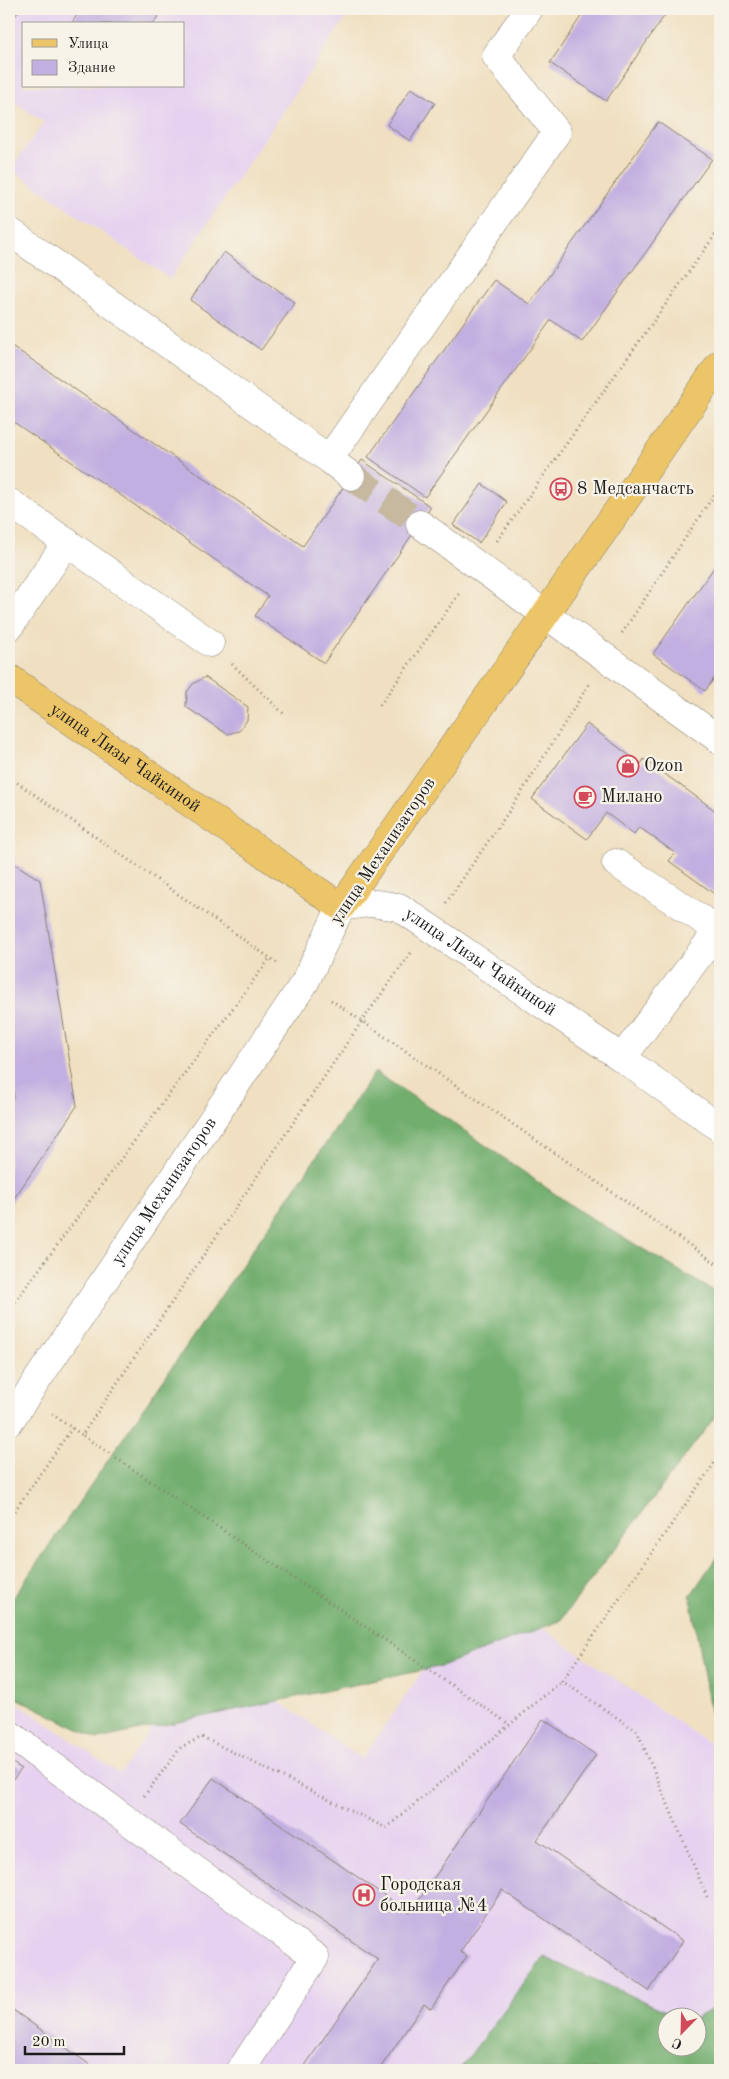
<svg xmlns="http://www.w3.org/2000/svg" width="729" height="2079" font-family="'Old Standard TT',serif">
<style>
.built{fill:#e6d2f0;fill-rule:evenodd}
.forest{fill:#72ae6e;stroke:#476545}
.building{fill:#c2afe1}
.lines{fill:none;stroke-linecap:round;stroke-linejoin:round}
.minor-tunnel{stroke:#c6b9a0;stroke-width:28;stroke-dasharray:28 14;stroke-linecap:butt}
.minor-casing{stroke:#867e6e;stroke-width:29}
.major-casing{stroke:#867e6e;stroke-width:29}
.path{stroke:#867e6e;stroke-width:3;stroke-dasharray:1 4;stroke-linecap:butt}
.minor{stroke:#fff;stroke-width:28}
.major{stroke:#edc569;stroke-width:28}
.labels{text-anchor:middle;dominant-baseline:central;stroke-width:4.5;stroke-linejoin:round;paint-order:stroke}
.poi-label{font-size:18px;fill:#1c1c1c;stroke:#f7f3e8;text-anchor:start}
.street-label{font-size:18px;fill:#1c1c1c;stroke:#f7f3e8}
</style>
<rect width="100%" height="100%" fill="#f7f3e8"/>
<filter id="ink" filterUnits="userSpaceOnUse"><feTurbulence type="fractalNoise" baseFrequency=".02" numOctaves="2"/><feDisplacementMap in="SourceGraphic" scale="10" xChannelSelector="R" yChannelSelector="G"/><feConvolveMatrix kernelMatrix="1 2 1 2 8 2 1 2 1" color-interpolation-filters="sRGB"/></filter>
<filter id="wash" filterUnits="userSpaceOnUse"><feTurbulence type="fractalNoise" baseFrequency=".0096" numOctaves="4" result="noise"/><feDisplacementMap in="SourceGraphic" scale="20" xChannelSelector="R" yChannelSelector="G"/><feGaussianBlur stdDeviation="1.12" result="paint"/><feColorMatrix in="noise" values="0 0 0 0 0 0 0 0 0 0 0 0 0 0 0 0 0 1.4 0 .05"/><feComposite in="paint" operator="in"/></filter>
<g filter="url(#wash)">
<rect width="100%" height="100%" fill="#f0e0c1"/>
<g class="built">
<path d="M 9,9 L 352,9 L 170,279 L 11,169 L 44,122 L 9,98 ZM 24,24 L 184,24 L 184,86 L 24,86 Z"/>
<path d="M 481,1586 L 720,1751 L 720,2065 L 717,2070 L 9,2070 L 9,1697 L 120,1774 L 205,1651 L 362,1759 ZM 666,2016 L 696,2016 L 696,2046 L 666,2046 Z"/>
</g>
<g class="forest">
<path d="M 375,1072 L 449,1120 L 581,1212 L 720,1295 L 720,1410 L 560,1621 L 438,1667 L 98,1739 L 9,1694 L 9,1604 Z"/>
<path d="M 720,1552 L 720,1767 L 690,1596 Z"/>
<path d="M 544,1957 L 677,2016 L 666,2016 L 666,2046 L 696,2046 L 697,2017 L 720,2005 L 720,2070 L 459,2070 Z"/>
</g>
<g id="blocks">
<g class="building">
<path d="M 9,9 L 20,9 L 9,25 Z"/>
<path d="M 81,9 L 154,9 L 160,13 L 153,24 L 71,24 Z"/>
<path d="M 586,9 L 669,9 L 606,101 L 550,63 Z"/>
<path d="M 411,88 L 435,103 L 410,141 L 387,125 Z"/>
<path d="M 658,122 L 712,159 L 582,342 L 551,320 L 425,497 L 368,457 L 494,280 L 529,304 Z"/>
<path d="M 224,252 L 295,303 L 261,350 L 190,300 Z"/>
<path d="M 9,344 L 303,546 L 362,460 L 431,507 L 324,663 L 255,616 L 268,596 L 9,419 Z"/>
<path d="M 482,484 L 507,502 L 479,543 L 453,525 Z"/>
<path d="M 720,559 L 720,670 L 705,691 L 653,654 Z"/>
<path d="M 205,677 L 248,707 L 247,720 L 239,731 L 227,734 L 186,707 L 187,692 L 193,684 Z"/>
<path d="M 587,724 L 641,764 L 644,759 L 720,814 L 720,898 L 669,861 L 675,853 L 639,827 L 634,834 L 606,813 L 587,839 L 532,799 Z"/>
<path d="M 9,860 L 40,880 L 77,1106 L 9,1206 L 9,1105 L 14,1097 L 9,1064 Z"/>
<path d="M 543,1719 L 596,1755 L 537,1840 L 683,1941 L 649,1991 L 502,1890 L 460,1952 L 467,1956 L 431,2009 L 424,2004 L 379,2070 L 302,2070 L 378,1959 L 180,1824 L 213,1778 L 410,1913 Z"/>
<path d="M 9,1760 L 21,1769 L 9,1785 Z"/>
<path d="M 9,2007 L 97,2070 L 9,2070 Z"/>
</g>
</g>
</g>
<g filter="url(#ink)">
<use href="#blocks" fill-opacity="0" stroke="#867e6e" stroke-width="1"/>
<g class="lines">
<path class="minor-tunnel" d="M 351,476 L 420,524"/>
<g class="minor-casing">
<g id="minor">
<path d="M 9,231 L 329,459"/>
<path d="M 351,476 L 329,459 L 557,132 L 496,56 L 529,9"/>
<path d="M 9,502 L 210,643"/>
<path d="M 420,524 L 720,740"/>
<path d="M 9,627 L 67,542"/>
<path d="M 616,863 L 718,930"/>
<path d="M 622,1058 L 718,930 L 720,931"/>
<path id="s1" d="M 9,1422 L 305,982 L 341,907 L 370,903 L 399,907 L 622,1058 L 720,1128"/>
<path d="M 9,1734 L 315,1957 L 241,2070"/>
</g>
</g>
<g class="major-casing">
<g id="major">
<path id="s2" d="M 9,678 L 341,907 L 720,364"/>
</g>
</g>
<g class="path">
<path d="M 497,541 L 720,228"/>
<path d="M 622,633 L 720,486"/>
<path d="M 232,664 L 284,714"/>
<path d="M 380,705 L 461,591"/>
<path d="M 9,777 L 280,965"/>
<path d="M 446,903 L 518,798 L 589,684"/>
<path d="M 411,953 L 362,1021 L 82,1435 L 509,1724"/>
<path d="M 331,1000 L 720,1266"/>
<path d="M 9,1310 L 270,958"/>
<path d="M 52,1414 L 82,1435"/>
<path d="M 9,1519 L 72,1428"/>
<path d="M 144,1796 L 181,1747 L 202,1737 L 386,1828 L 562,1681"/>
<path d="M 707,1897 L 637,1731 L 562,1681 L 720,1455"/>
</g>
<use href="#minor" class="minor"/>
<use href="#major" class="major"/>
</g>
</g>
<defs>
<g id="bus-ring" transform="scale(1.125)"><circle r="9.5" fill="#f7f3e8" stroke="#d1495b" stroke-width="1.5"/><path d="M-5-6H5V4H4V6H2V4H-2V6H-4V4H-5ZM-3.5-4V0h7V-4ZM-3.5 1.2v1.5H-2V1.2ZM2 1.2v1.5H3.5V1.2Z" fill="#d1495b"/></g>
<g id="shop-ring" transform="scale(1.125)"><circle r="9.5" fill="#f7f3e8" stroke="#d1495b" stroke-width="1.5"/><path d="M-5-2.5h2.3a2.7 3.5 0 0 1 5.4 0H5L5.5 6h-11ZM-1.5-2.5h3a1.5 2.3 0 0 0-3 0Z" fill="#d1495b"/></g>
<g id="cafe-ring" transform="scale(1.125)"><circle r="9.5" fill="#f7f3e8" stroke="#d1495b" stroke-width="1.5"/><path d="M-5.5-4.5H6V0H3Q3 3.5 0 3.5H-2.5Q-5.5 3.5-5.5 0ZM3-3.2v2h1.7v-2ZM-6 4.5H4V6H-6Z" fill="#d1495b"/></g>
<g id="hospital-ring" transform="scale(1.125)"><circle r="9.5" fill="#f7f3e8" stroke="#d1495b" stroke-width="1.5"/><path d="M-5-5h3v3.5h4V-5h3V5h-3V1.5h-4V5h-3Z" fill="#d1495b"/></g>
</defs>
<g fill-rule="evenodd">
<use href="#bus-ring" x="561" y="489"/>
<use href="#shop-ring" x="628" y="766"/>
<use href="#cafe-ring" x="585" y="797"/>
<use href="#hospital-ring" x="364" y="1895"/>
</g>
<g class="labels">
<g class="poi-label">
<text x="577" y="489">8 Медсанчасть</text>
<text x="644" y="766">Ozon</text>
<text x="601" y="797">Милано</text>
<text x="380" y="1885">Городская<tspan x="380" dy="21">больница №4</tspan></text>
</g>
<g class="street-label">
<text stroke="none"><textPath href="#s2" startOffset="141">улица Лизы Чайкиной</textPath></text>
<text transform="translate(383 851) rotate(-56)">улица Механизаторов</text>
<text stroke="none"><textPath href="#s1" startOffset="770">улица Лизы Чайкиной</textPath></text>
<text stroke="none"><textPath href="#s1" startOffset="278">улица Механизаторов</textPath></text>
</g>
</g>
<rect width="729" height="2079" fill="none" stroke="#f7f3e8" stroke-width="30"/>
<rect x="22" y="22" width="162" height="65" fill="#f7f3e8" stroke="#9f9d96"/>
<rect x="32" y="39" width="25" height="8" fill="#edc569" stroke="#9f9d96"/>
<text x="68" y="48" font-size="15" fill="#1c1c1c">Улица</text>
<rect x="32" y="60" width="25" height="15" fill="#c2afe1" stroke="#9f9d96"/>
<text x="68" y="72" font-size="15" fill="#1c1c1c">Здание</text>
<g transform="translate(682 2032) rotate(203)"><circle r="24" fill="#f7f3e8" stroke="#9f9d96"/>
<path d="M0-4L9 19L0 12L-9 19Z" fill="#d1495b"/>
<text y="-8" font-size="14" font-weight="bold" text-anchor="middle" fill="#1c1c1c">С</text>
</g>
<path d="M25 2046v8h99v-8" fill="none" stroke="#1c1c1c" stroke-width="2.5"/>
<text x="32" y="2046" font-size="15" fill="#1c1c1c" stroke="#f7f3e8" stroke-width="4" paint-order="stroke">20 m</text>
</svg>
